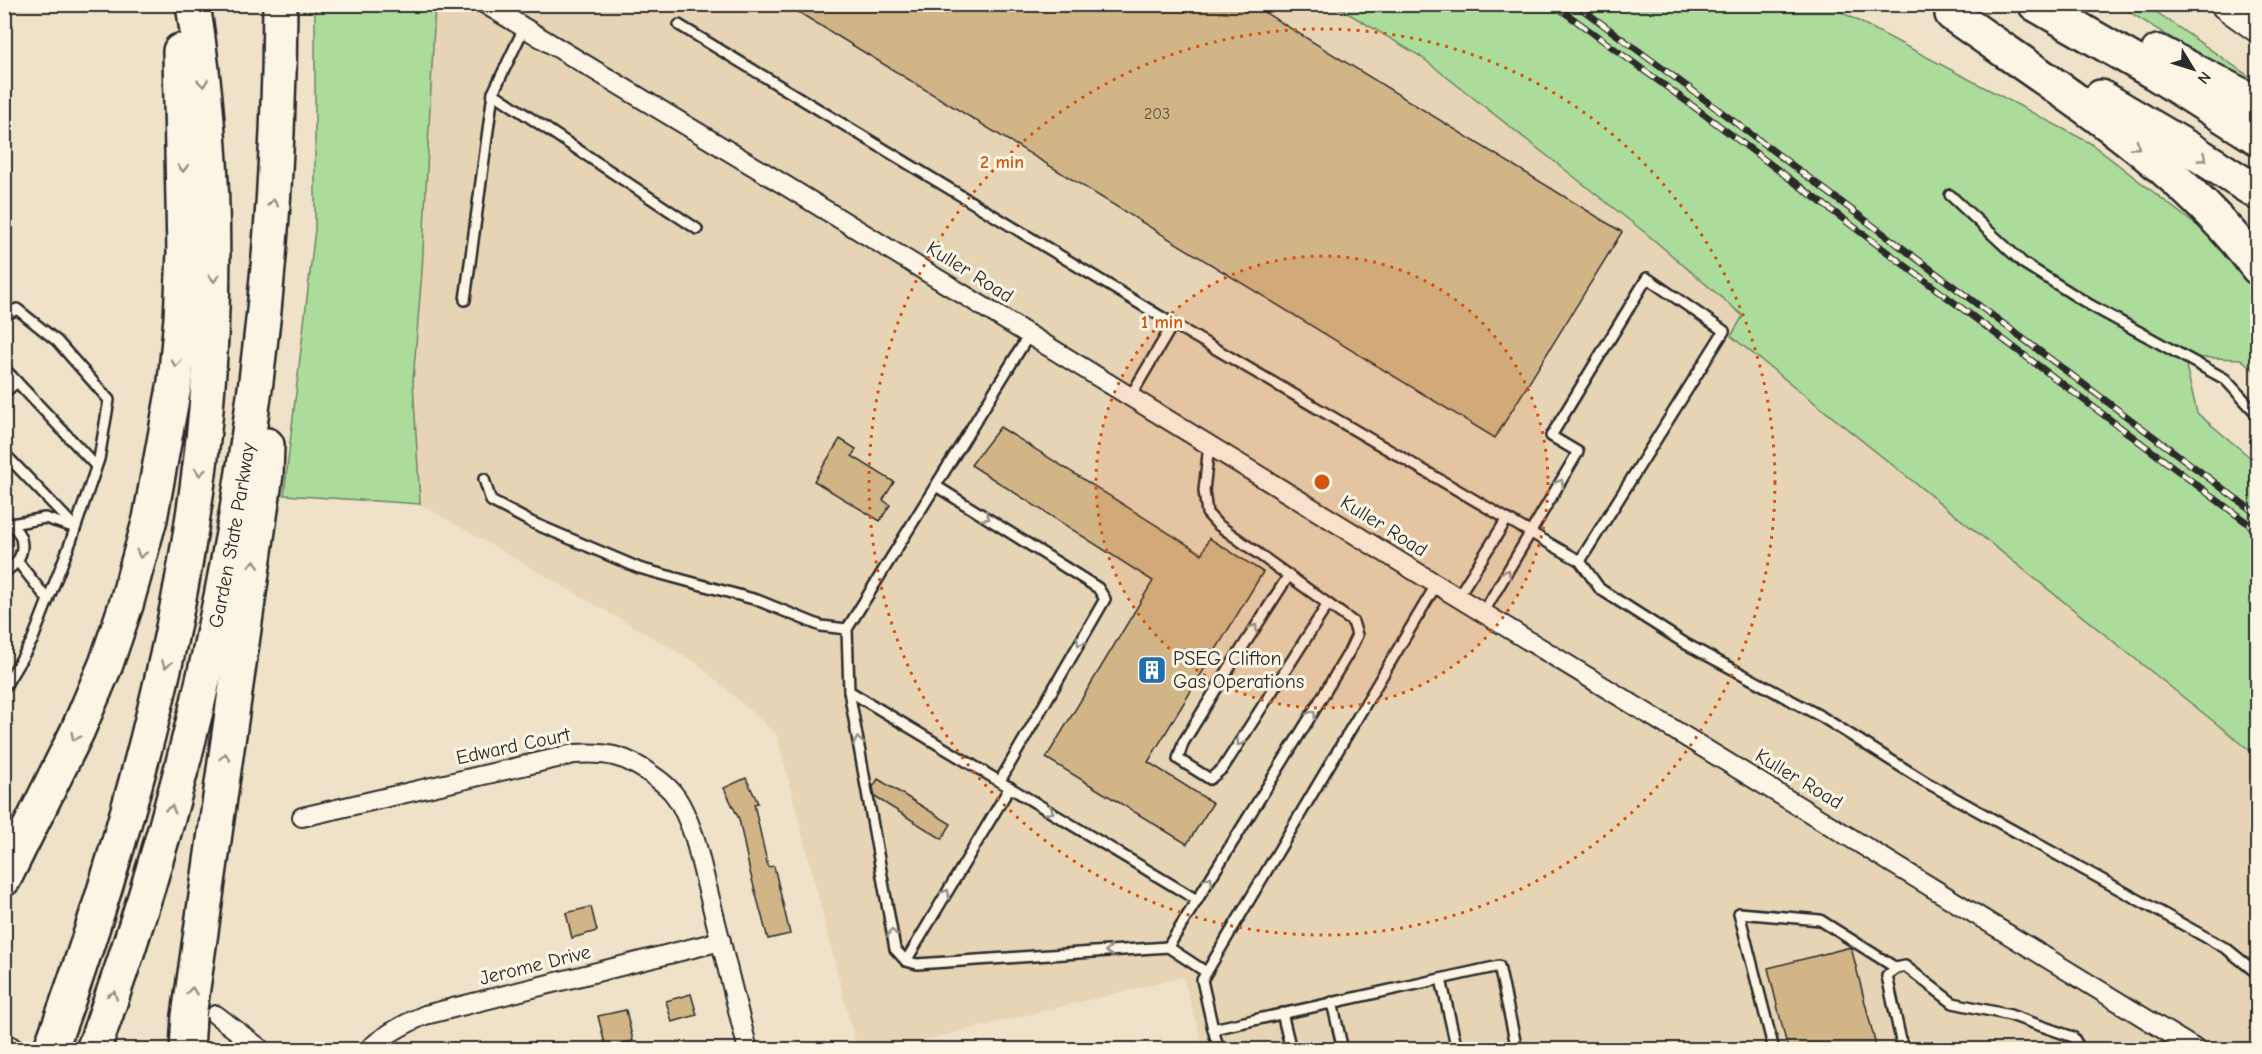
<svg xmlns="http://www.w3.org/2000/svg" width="2262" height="1054" font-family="'Comic Neue',sans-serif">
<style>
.built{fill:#e6d4b5}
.green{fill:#acdc9c;stroke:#6c8464;stroke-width:1.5}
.building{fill:#d2b587;stroke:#2b2b2b;stroke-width:1.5}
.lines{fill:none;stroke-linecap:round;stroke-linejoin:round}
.service-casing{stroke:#2b2b2b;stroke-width:14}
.minor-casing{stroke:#2b2b2b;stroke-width:22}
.tertiary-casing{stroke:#2b2b2b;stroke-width:28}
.primary-casing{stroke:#2b2b2b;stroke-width:34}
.motorway-casing{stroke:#2b2b2b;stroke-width:38}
.service{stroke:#fcf5e5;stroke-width:9}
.minor{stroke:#fcf5e5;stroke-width:18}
.tertiary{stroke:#fcf5e5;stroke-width:24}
.primary{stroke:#fcf5e5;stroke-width:30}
.motorway{stroke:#fcf5e5;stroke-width:33}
.rail-casing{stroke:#2b2b2b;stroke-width:7}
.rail{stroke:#fcf5e5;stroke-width:4.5;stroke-dasharray:14;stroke-linecap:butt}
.oneway{stroke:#949088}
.ring{fill:none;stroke:#d5540f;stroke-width:3;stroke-dasharray:3 6}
.labels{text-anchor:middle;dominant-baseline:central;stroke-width:6;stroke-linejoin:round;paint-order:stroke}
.number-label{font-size:16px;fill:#554e42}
.street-label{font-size:20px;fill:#2b2b2b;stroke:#fcf5e5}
.poi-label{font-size:20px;fill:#2b2b2b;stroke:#fcf5e5;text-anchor:start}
.centre{fill:#d5540f;stroke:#fcf5e5;stroke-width:3}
.ring-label{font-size:18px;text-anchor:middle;font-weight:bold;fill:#d5540f;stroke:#fcf5e5;stroke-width:6;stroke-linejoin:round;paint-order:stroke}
</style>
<rect width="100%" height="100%" fill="#efe2c9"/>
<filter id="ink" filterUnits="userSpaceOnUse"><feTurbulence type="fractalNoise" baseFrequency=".0167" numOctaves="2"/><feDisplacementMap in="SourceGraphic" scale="12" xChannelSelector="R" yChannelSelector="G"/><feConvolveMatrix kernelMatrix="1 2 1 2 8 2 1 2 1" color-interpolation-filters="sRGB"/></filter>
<g filter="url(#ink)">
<path class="built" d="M 435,5 L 1334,5 L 1420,56 L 1648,235 L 1743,316 L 1731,336 L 2257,756 L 2257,1049 L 1204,1049 L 1183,977 L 888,1049 L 857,1049 L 777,735 L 697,663 L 420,504 L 413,381 L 422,271 Z"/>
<g class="green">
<path d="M 315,5 L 435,5 L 422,271 L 413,381 L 420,504 L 284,495 L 315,229 Z"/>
<path d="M 1334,5 L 1828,5 L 2090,143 L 2196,225 L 2208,217 L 2257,249 L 2257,373 L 2241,359 L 2184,357 L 2197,413 L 2257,463 L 2257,756 L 1731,336 L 1743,316 L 1648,235 L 1420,56 Z"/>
<path d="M 2118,5 L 2146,5 L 2257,82 L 2257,91 Z"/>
</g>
<g class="building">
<path d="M 785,4 L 1251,4 L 1622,232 L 1495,438 Z"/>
<path d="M 1000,427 L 1202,554 L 1209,538 L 1263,572 L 1148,762 L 1213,803 L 1187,844 L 1046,758 L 1153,581 L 971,465 Z"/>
<path d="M 840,439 L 856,449 L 852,456 L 894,482 L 883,500 L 890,505 L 880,521 L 814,481 Z"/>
<path d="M 746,778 L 758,803 L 754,804 L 768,867 L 774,866 L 790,934 L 768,939 L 750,872 L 739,819 L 724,788 Z"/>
<path d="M 878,779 L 951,824 L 942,839 L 875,797 L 873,787 Z"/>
<path d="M 591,907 L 597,931 L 572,938 L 566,913 Z"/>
<path d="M 1851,947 L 1877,1050 L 1788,1050 L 1768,968 Z"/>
<path d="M 691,994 L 697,1015 L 672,1022 L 666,1001 Z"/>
<path d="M 626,1010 L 633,1041 L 606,1048 L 598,1016 Z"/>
</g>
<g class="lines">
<g class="service-casing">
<g id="service">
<path d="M 509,19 L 518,4"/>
<path d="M 679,25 L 1173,324 L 1130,397"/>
<path d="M 493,93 L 697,229"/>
<path d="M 1950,195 L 2023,263 L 2090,305 L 2225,379 L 2258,415"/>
<path d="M 465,300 L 493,93 L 524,28"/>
<path d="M 4,316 L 17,309 L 57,341 L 109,400 L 99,459 L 71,541 L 32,641 L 4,688"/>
<path d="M 1173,324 L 1507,519 L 1580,561 L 1724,331 L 1647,278 L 1551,436 L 1578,452 L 1483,613"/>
<path d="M 1029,335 L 847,629 L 849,691 L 1197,900 L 1309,719 L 1349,652 L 1357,635 L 1353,622 L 1217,524 L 1207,513 L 1204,491 L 1209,445"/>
<path d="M 4,368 L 17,382 L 4,393"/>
<path d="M 17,382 L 96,466"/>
<path d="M 4,453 L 75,527"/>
<path d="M 484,479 L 491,501 L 533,523 L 639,568 L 757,600 L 821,626 L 847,629"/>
<path d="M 936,486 L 1098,588 L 1105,599 L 1000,781"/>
<path d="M 4,521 C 29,533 27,560 4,572"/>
<path d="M 11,524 L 45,518 L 73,527"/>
<path d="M 1580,561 L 1600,589 L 1686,644 L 1822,717 L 1924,781 L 2227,949 L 2258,974"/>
<path d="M 18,562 L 48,600"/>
<path d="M 1289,575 L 1228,670 L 1183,743 L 1178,759 L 1210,779 L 1223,768 L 1328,604"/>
<path d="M 1436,585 L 1202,980 L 1213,1029 L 1499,966 L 1517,1050"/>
<path d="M 1457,598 L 1507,519"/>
<path d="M 849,691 L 895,949 L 906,961 L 917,964 L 1168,947 L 1206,972"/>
<path d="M 1168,947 L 1197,900"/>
<path d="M 906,961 L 1010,787"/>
<path d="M 1441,979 L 1457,1050"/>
<path d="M 1332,1002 L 1343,1050"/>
<path d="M 1282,1013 L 1291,1050"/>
<path d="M 1213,1029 L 1219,1050"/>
<path d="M 1774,1050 L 1739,913 L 1820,920 L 1896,968"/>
<path d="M 1903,1050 L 1887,976 L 1896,968 L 1905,966 L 1953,1003 L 2010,1015 L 2073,1037 L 2081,1050"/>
</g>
</g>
<g class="minor-casing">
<g id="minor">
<path d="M 485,4 L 765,173 L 2197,1050"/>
<path d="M 302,817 L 574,754 C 606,752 625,755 652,775 C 661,781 670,788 676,797 C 685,810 690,825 695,839 L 748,1050"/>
<path d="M 216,1015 L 262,1050"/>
<path d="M 368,1050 C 385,1034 404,1024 425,1015 L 721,941"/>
</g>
</g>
<g class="tertiary-casing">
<path id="tertiary" d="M 4,1045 L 11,1050"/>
</g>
<g class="primary-casing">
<path id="primary" d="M 2226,4 L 2258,27"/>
</g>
<g class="motorway-casing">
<g id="motorway">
<path d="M 2035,4 L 2155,73 L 2258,138"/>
<path d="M 1952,14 C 2059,90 2178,161 2258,268"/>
<path d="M 2158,52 L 2258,104"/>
<path d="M 2101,97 L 2191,150 L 2258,193"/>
<path d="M 4,879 L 77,732 L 106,664 L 126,605 L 150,519 L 175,382 L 181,318 L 184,252 L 180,51"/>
<path d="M 50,1050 C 80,971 105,891 128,810 C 205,539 237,285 193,4"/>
<path id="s1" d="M 93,1050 C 217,715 279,361 280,4"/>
<path d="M 187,1050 L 189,1016 L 266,474 L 267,445"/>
</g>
</g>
<use href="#service" class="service"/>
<use href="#minor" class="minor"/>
<use href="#tertiary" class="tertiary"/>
<use href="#primary" class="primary"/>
<use href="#motorway" class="motorway"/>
<g class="rail-casing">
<g id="rail">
<path d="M 1553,4 L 1701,112 L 2258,531"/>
<path d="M 1575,4 L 1708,102 L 2258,515"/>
</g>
</g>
<use href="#rail" class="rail"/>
</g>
<defs><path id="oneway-chevron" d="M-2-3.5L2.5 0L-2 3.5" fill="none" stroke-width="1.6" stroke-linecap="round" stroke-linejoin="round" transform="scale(1.5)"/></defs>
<g class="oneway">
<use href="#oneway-chevron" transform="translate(203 83) rotate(84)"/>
<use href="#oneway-chevron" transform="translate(2136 146) rotate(39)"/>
<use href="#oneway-chevron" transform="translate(2203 158) rotate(33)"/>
<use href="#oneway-chevron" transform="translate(183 168) rotate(89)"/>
<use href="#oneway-chevron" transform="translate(273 203) rotate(-86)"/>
<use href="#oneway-chevron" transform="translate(214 278) rotate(90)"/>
<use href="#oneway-chevron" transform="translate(176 363) rotate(95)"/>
<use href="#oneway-chevron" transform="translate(200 472) rotate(97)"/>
<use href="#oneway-chevron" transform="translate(1560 483) rotate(-60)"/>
<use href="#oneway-chevron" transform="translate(986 517) rotate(32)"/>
<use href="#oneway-chevron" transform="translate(141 554) rotate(105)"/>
<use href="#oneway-chevron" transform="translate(254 564) rotate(-82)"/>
<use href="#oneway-chevron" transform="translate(1507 573) rotate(-59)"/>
<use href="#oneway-chevron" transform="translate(1254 628) rotate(-58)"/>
<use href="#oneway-chevron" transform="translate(1080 642) rotate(120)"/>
<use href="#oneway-chevron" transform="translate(166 664) rotate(104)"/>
<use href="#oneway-chevron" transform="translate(1312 714) rotate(-59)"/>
<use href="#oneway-chevron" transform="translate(75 737) rotate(115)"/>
<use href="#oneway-chevron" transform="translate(858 741) rotate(-100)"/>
<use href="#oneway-chevron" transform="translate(1240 742) rotate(123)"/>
<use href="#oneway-chevron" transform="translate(225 757) rotate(-82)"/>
<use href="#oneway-chevron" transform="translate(171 809) rotate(-74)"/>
<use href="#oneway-chevron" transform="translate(1050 811) rotate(31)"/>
<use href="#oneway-chevron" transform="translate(1209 880) rotate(-58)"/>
<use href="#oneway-chevron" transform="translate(946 893) rotate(-59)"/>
<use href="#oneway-chevron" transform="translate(892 933) rotate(-100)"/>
<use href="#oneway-chevron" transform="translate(1109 951) rotate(176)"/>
<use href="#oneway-chevron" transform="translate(192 991) rotate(-82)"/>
<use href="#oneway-chevron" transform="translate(113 995) rotate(-70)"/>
</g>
</g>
<circle cx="1322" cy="482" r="226" fill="#d5540f" fill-opacity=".12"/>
<g class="ring">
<circle cx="1322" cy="482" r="226"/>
<circle cx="1322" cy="482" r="453"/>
</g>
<defs>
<g id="building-square" transform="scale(1.5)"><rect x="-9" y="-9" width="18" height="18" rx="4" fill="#1f6fb2" stroke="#fcf5e5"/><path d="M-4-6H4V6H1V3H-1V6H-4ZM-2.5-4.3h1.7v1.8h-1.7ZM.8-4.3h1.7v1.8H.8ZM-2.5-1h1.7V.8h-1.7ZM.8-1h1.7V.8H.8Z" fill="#fff"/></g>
</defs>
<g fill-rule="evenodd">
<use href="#building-square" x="1152" y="670"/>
</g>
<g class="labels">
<g class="number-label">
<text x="1157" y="114">203</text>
</g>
<g class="street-label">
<text transform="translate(970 272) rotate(32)">Kuller Road</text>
<text transform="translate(1384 526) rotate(32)">Kuller Road</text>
<text stroke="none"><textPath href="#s1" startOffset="534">Garden State Parkway</textPath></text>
<text transform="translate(513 746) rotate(-12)">Edward Court</text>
<text transform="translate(1799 779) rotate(31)">Kuller Road</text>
<text transform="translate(535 965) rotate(-14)">Jerome Drive</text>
</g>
<g class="poi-label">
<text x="1173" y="658">PSEG Clifton<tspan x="1173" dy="23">Gas Operations</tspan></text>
</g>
</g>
<circle cx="1322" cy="482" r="9" class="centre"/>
<g class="ring-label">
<text x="1002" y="168">2 min</text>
<text x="1162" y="328">1 min</text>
</g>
<rect width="2262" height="1054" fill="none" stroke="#fcf5e5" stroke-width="24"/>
<rect x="12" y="12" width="2238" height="1030" fill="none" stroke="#2b2b2b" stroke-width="2" filter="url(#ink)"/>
<g transform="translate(2193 69) rotate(128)" stroke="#fcf5e5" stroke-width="4.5" paint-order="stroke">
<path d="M0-4.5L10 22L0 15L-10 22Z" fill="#2b2b2b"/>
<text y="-9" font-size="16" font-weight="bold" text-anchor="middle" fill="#2b2b2b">N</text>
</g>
</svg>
